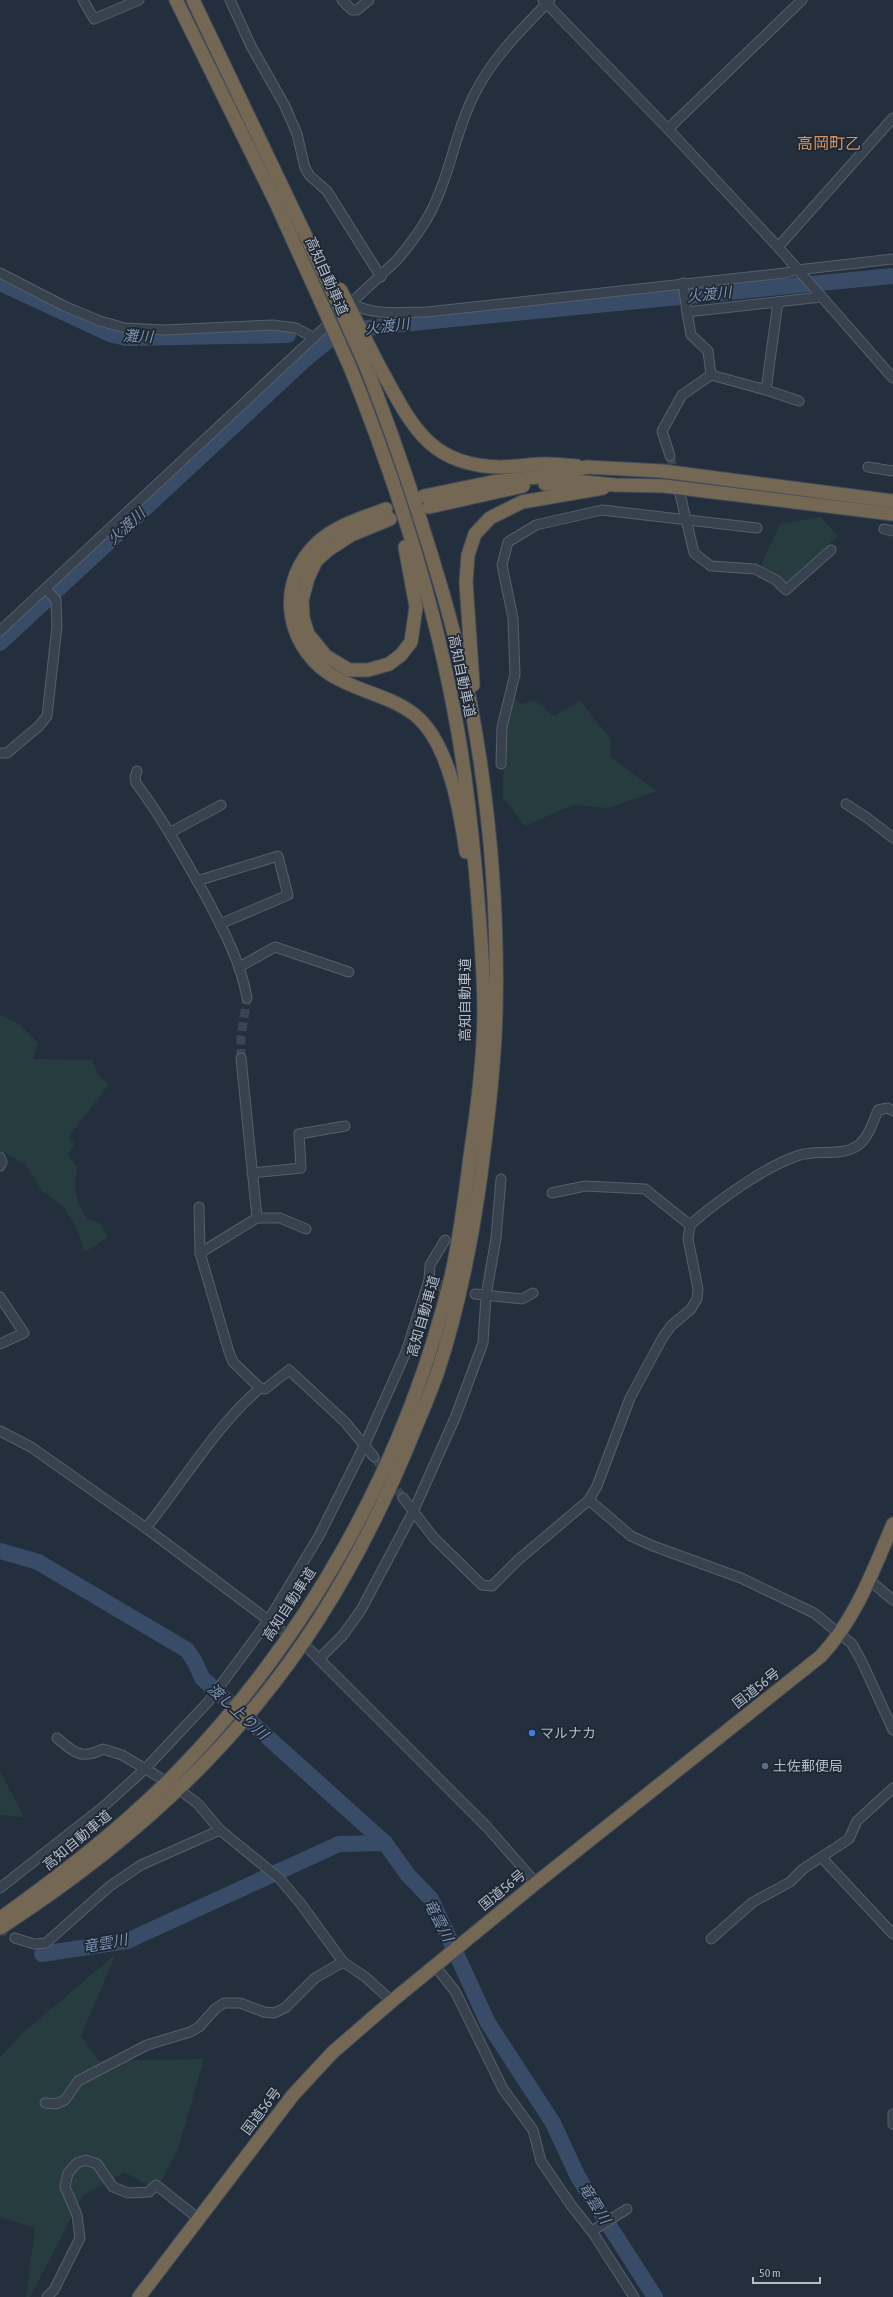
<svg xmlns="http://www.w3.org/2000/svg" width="893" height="2297" font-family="'Asap Condensed','Noto Sans JP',sans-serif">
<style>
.green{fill:#263c3f}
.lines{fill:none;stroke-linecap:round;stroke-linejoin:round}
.river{stroke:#394c67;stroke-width:16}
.minor-tunnel{stroke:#3a4453;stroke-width:9;stroke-dasharray:9 4.5;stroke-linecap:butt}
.minor-casing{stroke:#565f6c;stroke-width:11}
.highway-casing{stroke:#434c59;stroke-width:15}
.minor{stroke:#38414e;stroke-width:9}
.highway{stroke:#746855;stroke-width:13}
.highway-bridge-casing{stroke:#434c59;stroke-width:15;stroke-linecap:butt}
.highway-bridge{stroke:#746855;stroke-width:13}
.shop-dot{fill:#3f7fe0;stroke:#1d2633;stroke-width:1.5}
.service-dot{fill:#5c6f8a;stroke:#1d2633;stroke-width:1.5}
.labels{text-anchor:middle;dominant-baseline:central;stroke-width:3.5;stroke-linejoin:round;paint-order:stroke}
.street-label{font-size:14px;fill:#b4bcc9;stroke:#1d2633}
.poi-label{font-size:14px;fill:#b4bcc9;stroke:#1d2633;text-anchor:start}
.water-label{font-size:15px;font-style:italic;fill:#7c92b1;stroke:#1d2633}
.quarter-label{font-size:16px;fill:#d59563;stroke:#1d2633}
</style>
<rect width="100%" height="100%" fill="#242f3e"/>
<g class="green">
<path d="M 820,517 L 838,536 L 785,584 L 761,565 L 780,524 Z"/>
<path d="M 513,697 L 522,704 L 534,700 L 554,716 L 580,701 L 611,739 L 610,757 L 657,791 L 608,808 L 573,805 L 525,826 L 503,797 L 504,747 Z"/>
<path d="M 0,1015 L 19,1024 L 38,1043 L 33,1059 L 92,1060 L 98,1075 L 109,1084 L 68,1138 L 75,1144 L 67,1154 L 77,1167 C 74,1191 74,1198 87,1219 L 100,1223 L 108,1237 L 85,1252 L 77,1229 L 63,1206 L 43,1192 L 26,1165 L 0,1150 Z"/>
<path d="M 0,1771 L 24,1817 L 0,1815 Z"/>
<path d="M 116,1954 L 81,2036 L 99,2061 L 204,2059 L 178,2149 L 156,2191 L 125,2172 L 83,2195 L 30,2297 L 26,2297 L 35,2228 L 0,2217 L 0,2057 L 24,2032 Z"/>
</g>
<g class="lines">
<g class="river">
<path d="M 0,283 L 110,334 L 126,338 L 288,335"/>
<path d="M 329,333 L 392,325 L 893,276"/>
<path d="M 0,643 L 308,357 L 339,332"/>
<path d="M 0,1551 L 38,1562 L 187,1650 L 195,1662 L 202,1678 L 385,1843 L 408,1875 L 431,1899 L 488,2023 L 553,2123 L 578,2177 L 655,2297"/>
<path d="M 42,1954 L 127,1941 L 339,1844 L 385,1843"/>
</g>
<g class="minor-tunnel">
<path d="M 670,456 L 680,493"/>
<path d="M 241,1058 L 241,1036 L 247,998"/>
<path d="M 374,1457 L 403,1498"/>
<path d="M 0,1928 L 15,1938"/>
</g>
<g class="minor-casing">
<g id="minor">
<path d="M 83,0 L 94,19 L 139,0"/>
<path d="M 230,0 L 251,46 L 285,106 L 297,134 L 305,168 L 310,176 L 327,191 L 381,277"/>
<path d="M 342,0 L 352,10 L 357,10 L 369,0"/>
<path d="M 543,0 L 668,129 L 778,247 L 893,378"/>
<path d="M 668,129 L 802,0"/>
<path d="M 778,247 L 893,118"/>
<path d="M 0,273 L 64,306 L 100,321 L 125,328 L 164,330 L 273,325 L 296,328 L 314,338"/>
<path d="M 683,283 L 687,312 L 821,297"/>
<path d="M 352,304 C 375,316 401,312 427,312 L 785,273 L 797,270 L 893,259"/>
<path d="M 687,312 L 691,335 L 708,351 L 711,375 L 766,390 L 778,302"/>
<path d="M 766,390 L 799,401"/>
<path d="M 670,456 L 662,431 L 682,395 L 711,375"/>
<path d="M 868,467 L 893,471"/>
<path d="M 680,494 L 694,553 L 711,566 L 755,569 L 776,580 L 786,590 L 831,550"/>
<path d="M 884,529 L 893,531"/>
<path d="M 0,631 L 398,259 C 412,242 426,224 435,203 C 451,169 456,131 473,97 C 491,59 521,30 550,0"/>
<path d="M 0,753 L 7,753 L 39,726 L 47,716 L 57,626 L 56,600 L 46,589"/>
<path d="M 501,764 L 502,727 L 515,674 L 513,618 L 502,565 L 508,542 L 536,525 L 602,510 L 757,528"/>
<path d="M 137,771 L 135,777 L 136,783 C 163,819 183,856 205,895 C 222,927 241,962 247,998"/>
<path d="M 846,804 L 866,817 L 893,838"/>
<path d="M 171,832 L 221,805"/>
<path d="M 197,881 L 278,856 L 288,895 L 220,924"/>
<path d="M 239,967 L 275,947 L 349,972"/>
<path d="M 241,1058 L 257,1218"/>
<path d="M 0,1157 L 2,1162 L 0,1166"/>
<path d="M 252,1173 L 301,1168 L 299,1134 L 345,1126"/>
<path d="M 552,1193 L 585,1186 L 645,1189 L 690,1225"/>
<path d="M 199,1207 L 200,1253 L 229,1352 L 233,1362 L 260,1388 L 265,1389 L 289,1370 L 345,1422 L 374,1457"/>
<path d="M 200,1253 L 257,1218 L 280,1218 L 306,1229"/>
<path d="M 429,1280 L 441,1286"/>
<path d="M 475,1294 L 522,1299 L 533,1293"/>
<path d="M 0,1297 L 24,1333 L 0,1344"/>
<path d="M 0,1431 L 31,1447 L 146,1528 L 280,1629"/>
<path d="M 403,1498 L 434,1538 L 482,1585 L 492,1586 L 518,1560 L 589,1500 L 597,1486 L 630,1398 L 663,1337 L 671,1326 L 691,1309 L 697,1299 L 698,1289 L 688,1239 L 690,1225 C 716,1202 764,1167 797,1156 C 815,1149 840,1157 857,1146 C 868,1139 873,1122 878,1110 L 888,1108 L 893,1111"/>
<path d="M 589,1500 L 631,1536 L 653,1546 L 741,1578 L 814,1613 L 852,1644 L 862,1662 L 893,1730"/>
<path d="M 146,1528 C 183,1482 215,1427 260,1388"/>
<path d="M 869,1580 L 893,1600"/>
<path d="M 310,1650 L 487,1827 L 536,1883"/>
<path d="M 319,1659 L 343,1635 L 361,1610 L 413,1512 L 455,1418 L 483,1343 L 486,1296 L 496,1238 L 501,1179"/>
<path d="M 57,1738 C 75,1753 81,1760 103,1749 L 122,1755 L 159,1777"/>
<path d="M 185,1794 L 198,1804 L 220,1830 L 279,1878 L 301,1904 L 343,1962 L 364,1976 L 392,2001"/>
<path d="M 822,1858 L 893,1934"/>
<path d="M 0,1888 L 103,1807 L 145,1769 L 208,1702 L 268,1621 L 319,1536 L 365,1444 L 406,1352 L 429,1280 L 430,1265 L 445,1240"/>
<path d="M 15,1938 L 34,1944 L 46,1943 L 110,1886 L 141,1865 L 220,1830"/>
<path d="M 711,1939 L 753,1902 L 790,1882 L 803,1869 L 849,1839 L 857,1821 L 893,1788"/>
<path d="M 435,1966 L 455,1991 L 503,2089 L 533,2130 L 541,2161 L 571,2205 L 593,2233 L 634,2297"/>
<path d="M 45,2103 L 56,2104 L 65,2100 L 78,2081 L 147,2045 L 190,2032 L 199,2027 L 215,2009 L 224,2003 L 240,2003 L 264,2012 L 274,2013 L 285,2008 L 315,1978 L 343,1962"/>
<path d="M 893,2114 L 893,2124"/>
<path d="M 592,2231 L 627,2209"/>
<path d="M 47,2297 L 54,2290 L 80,2238 L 77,2215 L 65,2187 L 68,2173 L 77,2163 L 86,2160 L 97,2164 L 113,2187 L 128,2193 L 149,2192 L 156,2185 L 199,2219"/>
</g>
</g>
<g class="highway-casing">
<g id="highway">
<path d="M 176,0 L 276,203 L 320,300"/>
<path d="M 193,0 L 333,293"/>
<path d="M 378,364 C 410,421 426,466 500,467 C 516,467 531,464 546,464 C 556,464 567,465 577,466"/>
<path d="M 545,484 L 584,482 L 615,485 L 664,486 L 893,514"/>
<path d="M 424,496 L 492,482 L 558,475 L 586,467 L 662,471 L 893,501"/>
<path d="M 429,507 L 523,486"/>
<path d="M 386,509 C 362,518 337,525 318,542 C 277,580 283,641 328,673 C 354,691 390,695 415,715 C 449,743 460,810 466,852"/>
<path d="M 390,519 L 351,535 L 328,550 L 316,561 L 308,578 L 302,600 L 303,618 L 308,634 L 326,656 L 349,670 L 368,670 L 389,664 L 401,655 L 411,642 L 416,607 L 405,547"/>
<path d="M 473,685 L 466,582 L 468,555 L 475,534 L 490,518 L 522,502 L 603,488"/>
<path d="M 2,1917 C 63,1873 123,1827 176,1773 C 309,1637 406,1462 451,1277 C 460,1238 465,1197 470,1157 C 477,1109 484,1058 484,1010 C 484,969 480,928 477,888 C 472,831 466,773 455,716 C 433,597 395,479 350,367"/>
<path d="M 0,1928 C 96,1866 186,1792 258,1703 C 325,1622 376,1526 415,1429 C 423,1410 431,1391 438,1371 C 459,1307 472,1240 481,1174 C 488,1119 495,1062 496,1007 C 498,910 490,813 473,717 C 466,677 455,637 444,597 C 421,518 395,440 365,364"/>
<path d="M 139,2297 L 293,2095 L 333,2052 L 392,2001 L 536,1883 L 821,1656 C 856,1618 873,1571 893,1524"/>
</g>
</g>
<use href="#minor" class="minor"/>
<use href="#highway" class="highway"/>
<g class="highway-bridge-casing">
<g id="highway-bridge">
<path d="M 340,289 L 378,364"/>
<path d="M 333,293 L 365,364"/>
<path d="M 320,300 L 350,367"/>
</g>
</g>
<use href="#highway-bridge" class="highway-bridge"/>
</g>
<circle class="shop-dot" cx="532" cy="1733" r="4"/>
<circle class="service-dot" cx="765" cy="1766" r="4"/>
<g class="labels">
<g class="street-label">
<text transform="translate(327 276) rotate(66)">高知自動車道</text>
<text transform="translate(462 676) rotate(78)">高知自動車道</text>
<text transform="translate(465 1000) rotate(-90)">高知自動車道</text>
<text transform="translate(423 1316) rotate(-74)">高知自動車道</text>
<text transform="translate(289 1604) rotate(-57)">高知自動車道</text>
<text transform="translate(756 1688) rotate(-38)">国道56号</text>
<text transform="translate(77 1840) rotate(-40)">高知自動車道</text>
<text transform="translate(502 1890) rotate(-39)">国道56号</text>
<text transform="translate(261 2111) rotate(-53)">国道56号</text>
</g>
<g class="poi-label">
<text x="540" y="1733">マルナカ</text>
<text x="773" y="1766">土佐郵便局</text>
</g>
<g class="water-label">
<text transform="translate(709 294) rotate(-6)">火渡川</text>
<text transform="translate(387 326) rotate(-7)">火渡川</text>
<text transform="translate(138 336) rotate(2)">灘川</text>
<text transform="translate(126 526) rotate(-43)">火渡川</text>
<text transform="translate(238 1711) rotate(42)">渡し上り川</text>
<text transform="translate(439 1920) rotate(63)">竜雲川</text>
<text transform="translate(105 1943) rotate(-10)">竜雲川</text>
<text transform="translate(595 2203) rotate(58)">竜雲川</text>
</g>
<g class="quarter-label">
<text x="829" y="143">高岡町乙</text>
</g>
</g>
<path d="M753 2277v6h67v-6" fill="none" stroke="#b4bcc9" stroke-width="2"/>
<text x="759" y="2277" font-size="12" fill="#b4bcc9" stroke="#1d2633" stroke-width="3" paint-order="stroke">50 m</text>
</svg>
